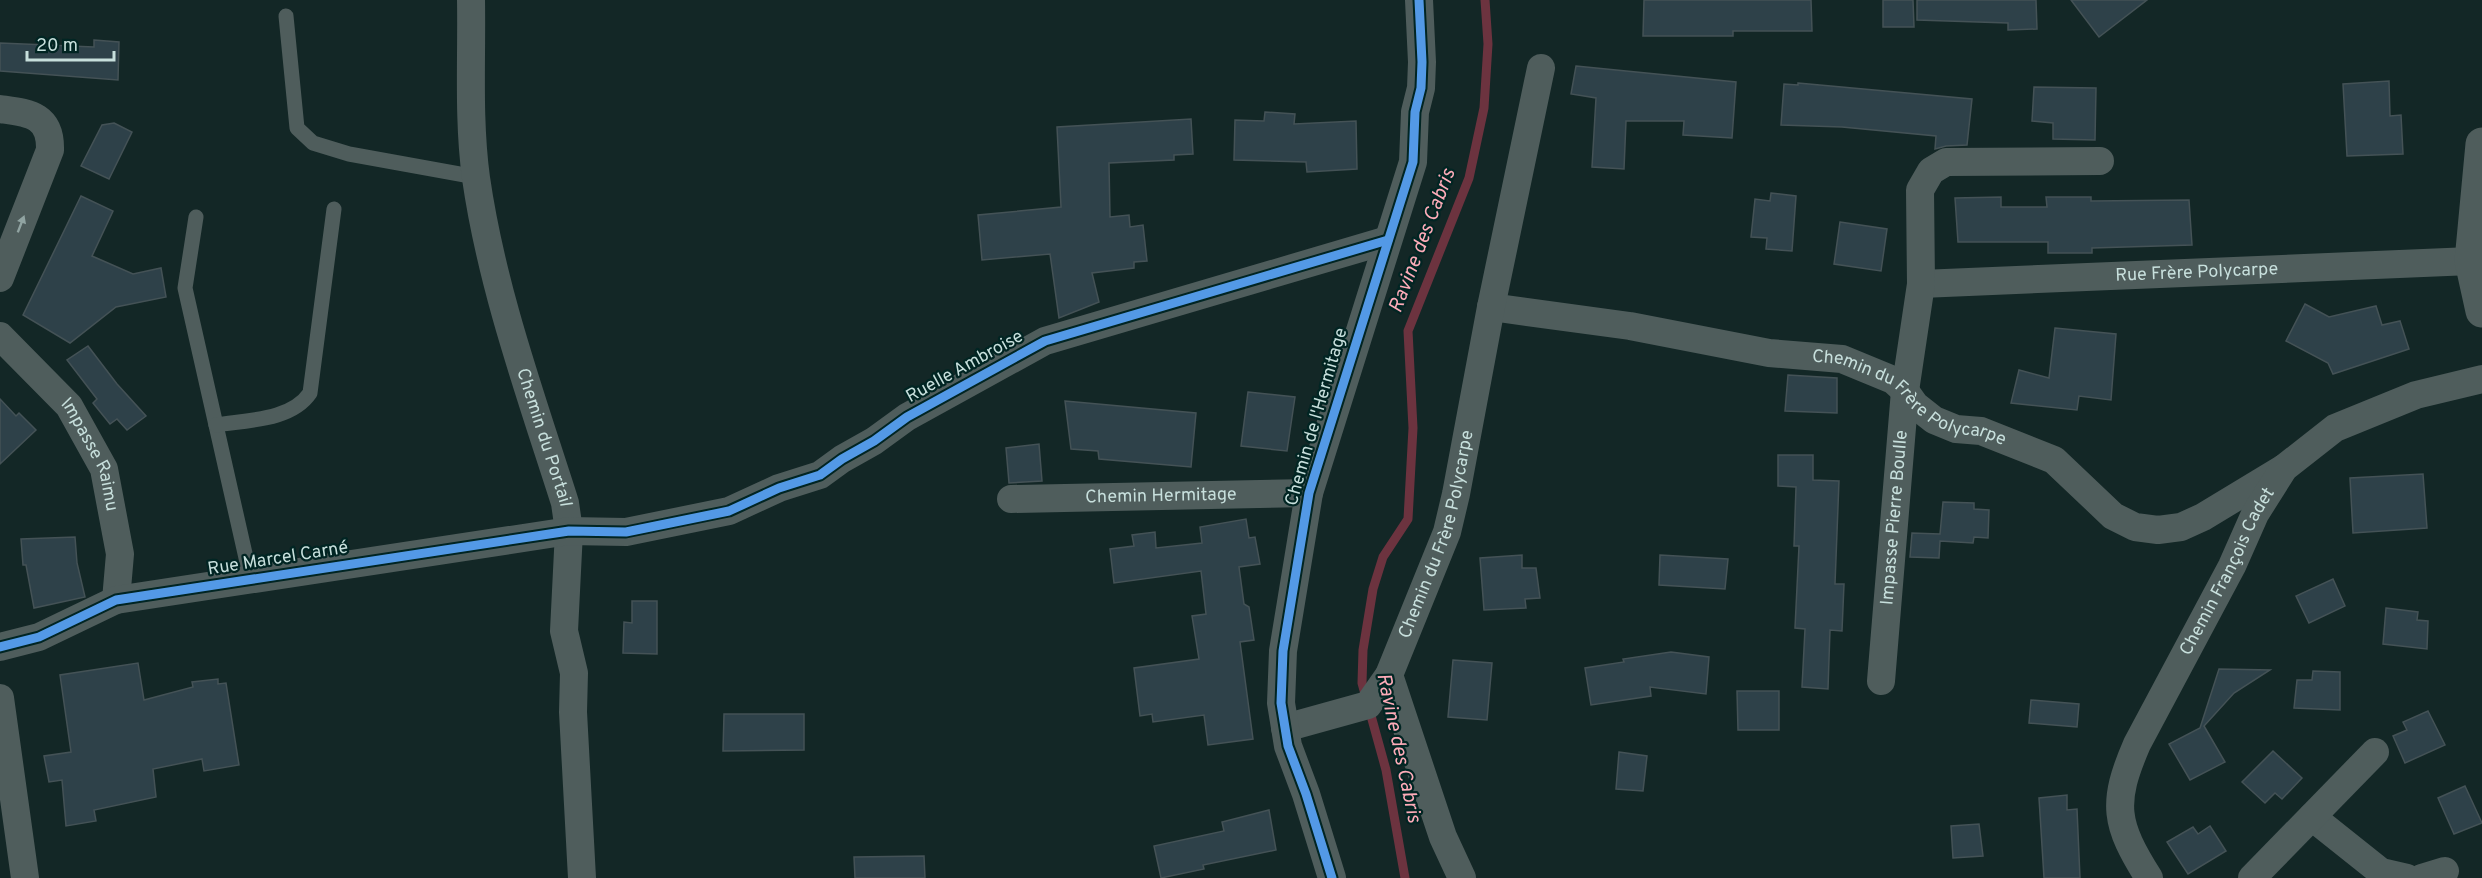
<svg xmlns="http://www.w3.org/2000/svg" width="2482" height="878" font-family="Overpass,sans-serif">
<style>
.lines{fill:none;stroke-linecap:round;stroke-linejoin:round}
.stream{stroke:#6c333f;stroke-width:9}
.building{fill:#2e4149;stroke:#445256;stroke-width:1.5}
.service{stroke:#4f5d5c;stroke-width:15}
.minor{stroke:#4f5d5c;stroke-width:28}
.tertiary{stroke:#4f5d5c;stroke-width:33}
.cycleway-casing{stroke:#012523;stroke-width:13}
.cycleway{stroke:#5399e6;stroke-width:9}
.oneway{fill:#91a4a2}
.labels{text-anchor:middle;dominant-baseline:central;stroke-width:4.5;stroke-linejoin:round;paint-order:stroke}
.street-label{font-size:18px;fill:#c7dfdc;stroke:#012523}
.water-label{font-size:20px;font-style:italic;fill:#feacb9;stroke:#012523}
</style>
<rect width="100%" height="100%" fill="#132726"/>
<g class="lines">
<path class="stream" d="M 1405,878 L 1386,770 L 1362,683 L 1363,650 L 1373,589 L 1383,557 L 1408,519 L 1413,428 L 1408,331 L 1469,178 L 1484,108 L 1488,44 L 1485,0"/>
</g>
<g class="building">
<path d="M 1644,0 L 1811,0 L 1812,31 L 1733,31 L 1733,36 L 1643,36 Z"/>
<path d="M 1883,0 L 1913,0 L 1914,27 L 1883,27 Z"/>
<path d="M 1917,0 L 2036,0 L 2037,29 L 2008,30 L 2008,23 L 1917,20 Z"/>
<path d="M 2071,0 L 2147,0 L 2099,37 Z"/>
<path d="M 94,40 L 119,42 L 118,80 L 0,71 L 0,43 L 94,47 Z"/>
<path d="M 1576,66 L 1736,82 L 1732,138 L 1683,135 L 1684,121 L 1626,121 L 1624,169 L 1592,167 L 1596,98 L 1571,94 Z"/>
<path d="M 2389,81 L 2390,116 L 2401,115 L 2403,154 L 2347,156 L 2343,84 Z"/>
<path d="M 1798,83 L 1972,99 L 1967,145 L 1946,146 L 1935,149 L 1936,136 L 1842,127 L 1781,125 L 1784,84 L 1798,85 Z"/>
<path d="M 2034,87 L 2096,88 L 2095,140 L 2053,139 L 2053,123 L 2032,121 Z"/>
<path d="M 1265,112 L 1295,114 L 1294,124 L 1356,121 L 1357,169 L 1307,172 L 1306,162 L 1234,160 L 1235,120 L 1264,121 Z"/>
<path d="M 1191,119 L 1193,154 L 1174,155 L 1174,160 L 1109,163 L 1110,217 L 1129,215 L 1130,227 L 1143,225 L 1147,261 L 1134,262 L 1134,268 L 1092,273 L 1099,302 L 1059,318 L 1050,254 L 982,260 L 978,215 L 1061,207 L 1057,127 Z"/>
<path d="M 114,123 L 132,132 L 109,179 L 81,166 L 102,125 Z"/>
<path d="M 1771,193 L 1796,196 L 1792,251 L 1766,249 L 1767,238 L 1751,237 L 1755,199 L 1770,201 Z"/>
<path d="M 81,196 L 113,211 L 92,256 L 133,274 L 161,268 L 166,297 L 116,307 L 70,343 L 23,315 Z"/>
<path d="M 2001,197 L 2001,207 L 2047,207 L 2046,197 L 2091,197 L 2091,201 L 2189,200 L 2192,245 L 2092,248 L 2092,253 L 2048,253 L 2048,242 L 1958,242 L 1955,198 Z"/>
<path d="M 1840,222 L 1887,229 L 1881,271 L 1834,264 Z"/>
<path d="M 2305,304 L 2329,317 L 2376,306 L 2382,325 L 2400,321 L 2409,349 L 2333,374 L 2328,363 L 2286,341 Z"/>
<path d="M 2055,328 L 2116,334 L 2111,400 L 2079,396 L 2077,410 L 2011,403 L 2019,370 L 2049,378 Z"/>
<path d="M 88,346 L 117,384 L 146,416 L 127,430 L 117,419 L 110,424 L 93,403 L 97,399 L 67,360 Z"/>
<path d="M 1788,375 L 1837,378 L 1837,413 L 1785,411 Z"/>
<path d="M 1248,392 L 1295,397 L 1287,451 L 1241,446 Z"/>
<path d="M 0,399 L 16,416 L 19,413 L 36,430 L 0,464 Z"/>
<path d="M 1065,401 L 1196,413 L 1191,467 L 1099,459 L 1098,451 L 1071,449 Z"/>
<path d="M 1039,444 L 1042,481 L 1009,483 L 1006,448 Z"/>
<path d="M 1778,455 L 1813,455 L 1813,480 L 1839,481 L 1835,584 L 1844,584 L 1842,631 L 1830,630 L 1828,689 L 1802,687 L 1805,629 L 1795,628 L 1799,546 L 1794,546 L 1796,487 L 1778,486 Z"/>
<path d="M 2423,474 L 2427,528 L 2353,533 L 2350,478 Z"/>
<path d="M 1943,502 L 1974,503 L 1974,509 L 1989,510 L 1988,538 L 1974,537 L 1973,543 L 1940,541 L 1939,558 L 1910,557 L 1912,533 L 1940,534 Z"/>
<path d="M 1246,519 L 1249,538 L 1255,537 L 1260,564 L 1239,567 L 1244,604 L 1249,607 L 1254,640 L 1240,642 L 1253,739 L 1208,745 L 1204,715 L 1153,722 L 1152,714 L 1140,716 L 1134,668 L 1199,659 L 1192,616 L 1206,614 L 1201,571 L 1114,583 L 1110,549 L 1134,546 L 1132,535 L 1155,532 L 1156,548 L 1202,543 L 1200,527 Z"/>
<path d="M 75,537 L 77,563 L 85,597 L 34,608 L 26,565 L 23,565 L 21,539 Z"/>
<path d="M 1522,555 L 1522,568 L 1536,568 L 1540,598 L 1525,599 L 1526,608 L 1484,610 L 1480,558 Z"/>
<path d="M 1660,555 L 1728,559 L 1725,589 L 1659,585 Z"/>
<path d="M 2333,579 L 2345,606 L 2309,623 L 2296,596 Z"/>
<path d="M 632,601 L 657,601 L 657,654 L 623,653 L 624,622 L 632,623 Z"/>
<path d="M 2386,608 L 2418,612 L 2417,620 L 2428,621 L 2427,649 L 2383,644 Z"/>
<path d="M 1671,652 L 1709,657 L 1706,694 L 1650,687 L 1651,696 L 1591,705 L 1585,668 L 1624,662 L 1623,659 Z"/>
<path d="M 1453,660 L 1492,663 L 1487,720 L 1448,717 Z"/>
<path d="M 138,663 L 144,700 L 193,687 L 192,682 L 218,679 L 218,684 L 226,683 L 239,765 L 204,771 L 202,759 L 153,769 L 156,797 L 94,810 L 96,821 L 66,826 L 62,780 L 49,782 L 44,756 L 71,752 L 60,675 Z"/>
<path d="M 2219,669 L 2270,670 L 2234,693 L 2204,726 L 2225,762 L 2190,780 L 2169,744 L 2200,728 Z"/>
<path d="M 2313,671 L 2340,672 L 2340,710 L 2294,708 L 2297,680 L 2312,680 Z"/>
<path d="M 1737,691 L 1779,691 L 1779,730 L 1738,730 Z"/>
<path d="M 2031,700 L 2079,704 L 2077,727 L 2029,723 Z"/>
<path d="M 2428,711 L 2445,745 L 2405,763 L 2393,736 L 2407,730 L 2403,722 Z"/>
<path d="M 724,714 L 804,714 L 804,750 L 723,751 Z"/>
<path d="M 2273,751 L 2302,778 L 2282,799 L 2275,793 L 2265,803 L 2242,782 Z"/>
<path d="M 1619,752 L 1647,756 L 1643,791 L 1616,789 Z"/>
<path d="M 2465,786 L 2482,823 L 2454,834 L 2438,798 Z"/>
<path d="M 2067,795 L 2067,810 L 2077,809 L 2080,878 L 2044,878 L 2039,798 Z"/>
<path d="M 1269,810 L 1276,850 L 1203,865 L 1204,869 L 1161,878 L 1154,846 L 1224,831 L 1222,822 Z"/>
<path d="M 1979,824 L 1983,856 L 1953,858 L 1951,826 Z"/>
<path d="M 2210,826 L 2226,851 L 2188,874 L 2167,842 L 2193,827 L 2198,834 Z"/>
<path d="M 924,856 L 925,878 L 855,878 L 854,857 Z"/>
</g>
<g class="lines">
<g class="service">
<path d="M 286,16 L 297,128 L 313,143 L 349,154 L 476,177"/>
<path d="M 196,217 L 185,288 L 251,580"/>
<path d="M 216,425 C 246,420 291,421 310,393 L 334,209"/>
</g>
<g class="minor">
<path id="s1" d="M 471,0 C 472,59 468,119 476,178 C 492,289 531,396 565,503 L 569,531 L 564,631 L 574,673 L 573,712 L 582,878"/>
<path d="M 0,109 C 28,113 51,114 50,150 L 0,278"/>
<path id="s2" d="M 1921,284 L 2471,261"/>
<path id="s3" d="M 1491,307 L 1630,326 L 1769,353 L 1842,359 L 1893,380 L 1905,391 L 1915,405 L 1934,420 L 1956,429 L 1981,431 L 2054,460 L 2113,516 L 2135,527 L 2158,530 L 2181,527 L 2203,517 L 2284,468"/>
<path id="s4" d="M 0,336 L 69,406 L 104,469 L 120,554 L 116,600"/>
<path id="s5" d="M 1011,499 L 1309,493"/>
<path d="M 0,647 L 39,637 L 116,600 L 569,531 L 626,532 L 729,511 L 779,488 L 820,475 L 842,459 L 874,441 L 907,417 L 1045,341 L 1388,240"/>
<path d="M 1389,675 L 1443,837 L 1462,878"/>
<path id="s6" d="M 1881,681 L 1905,391 L 1921,284 L 1920,190 L 1931,171 L 1946,162 L 2100,161"/>
<path d="M 0,698 L 25,878"/>
<path id="s7" d="M 1285,728 L 1368,705 L 1389,675 L 1447,532 L 1456,494 L 1491,307 L 1541,68"/>
<path d="M 2312,817 L 2381,872 L 2407,878"/>
<path d="M 1332,878 L 1306,794 L 1288,746 L 1281,703 L 1283,651 L 1309,493 L 1413,162 L 1415,112 L 1421,88 L 1422,62 L 1419,0"/>
<path id="s8" d="M 2149,878 C 2115,824 2111,804 2137,744 L 2232,566 L 2255,514 L 2284,468 L 2335,428 L 2416,395 L 2482,379"/>
<path d="M 2252,878 L 2375,752"/>
<path d="M 2422,878 L 2445,871"/>
</g>
<path class="tertiary" d="M 2482,144 L 2471,261 L 2482,311"/>
<g class="cycleway-casing">
<g id="cycleway">
<path d="M 0,647 L 39,637 L 116,600 L 569,531 L 626,532 L 729,511 L 779,488 L 820,475 L 842,459 L 874,441 L 907,417 L 1045,341 L 1388,240"/>
<path d="M 1332,878 L 1306,794 L 1288,746 L 1281,703 L 1283,651 L 1309,493 L 1413,162 L 1415,112 L 1421,88 L 1422,62 L 1419,0"/>
</g>
</g>
<use href="#cycleway" class="cycleway"/>
</g>
<defs><path id="oneway-solid" d="M-6-.8H1V-3.2L6.5 0L1 3.2V.8H-6Z" transform="scale(1.5)"/></defs>
<use class="oneway" href="#oneway-solid" transform="translate(21 224) rotate(-69)"/>
<g class="labels">
<g class="street-label">
<text stroke="none"><textPath href="#s2" startOffset="276">Rue Frère Polycarpe</textPath></text>
<text transform="translate(965 367) rotate(-29)">Ruelle Ambroise</text>
<text stroke="none"><textPath href="#s3" startOffset="434">Chemin du Frère Polycarpe</textPath></text>
<text transform="translate(1317 417) rotate(-74)">Chemin de l'Hermitage</text>
<text stroke="none"><textPath href="#s1" startOffset="447">Chemin du Portail</textPath></text>
<text stroke="none"><textPath href="#s4" startOffset="152">Impasse Raimu</textPath></text>
<text stroke="none"><textPath href="#s5" startOffset="150">Chemin Hermitage</textPath></text>
<text stroke="none"><textPath href="#s6" startOffset="164">Impasse Pierre Boulle</textPath></text>
<text stroke="none"><textPath href="#s7" startOffset="272">Chemin du Frère Polycarpe</textPath></text>
<text transform="translate(278 559) rotate(-9)">Rue Marcel Carné</text>
<text stroke="none"><textPath href="#s8" startOffset="338">Chemin François Cadet</textPath></text>
</g>
<g class="water-label">
<text transform="translate(1423 241) rotate(-69)">Ravine des Cabris</text>
<text transform="translate(1398 748) rotate(78)">Ravine des Cabris</text>
</g>
</g>
<path d="M27 51v9h87v-9" fill="none" stroke="#c7dfdc" stroke-width="3"/>
<text x="36" y="51" font-size="18" fill="#c7dfdc" stroke="#012523" stroke-width="4.5" paint-order="stroke">20 m</text>
</svg>
